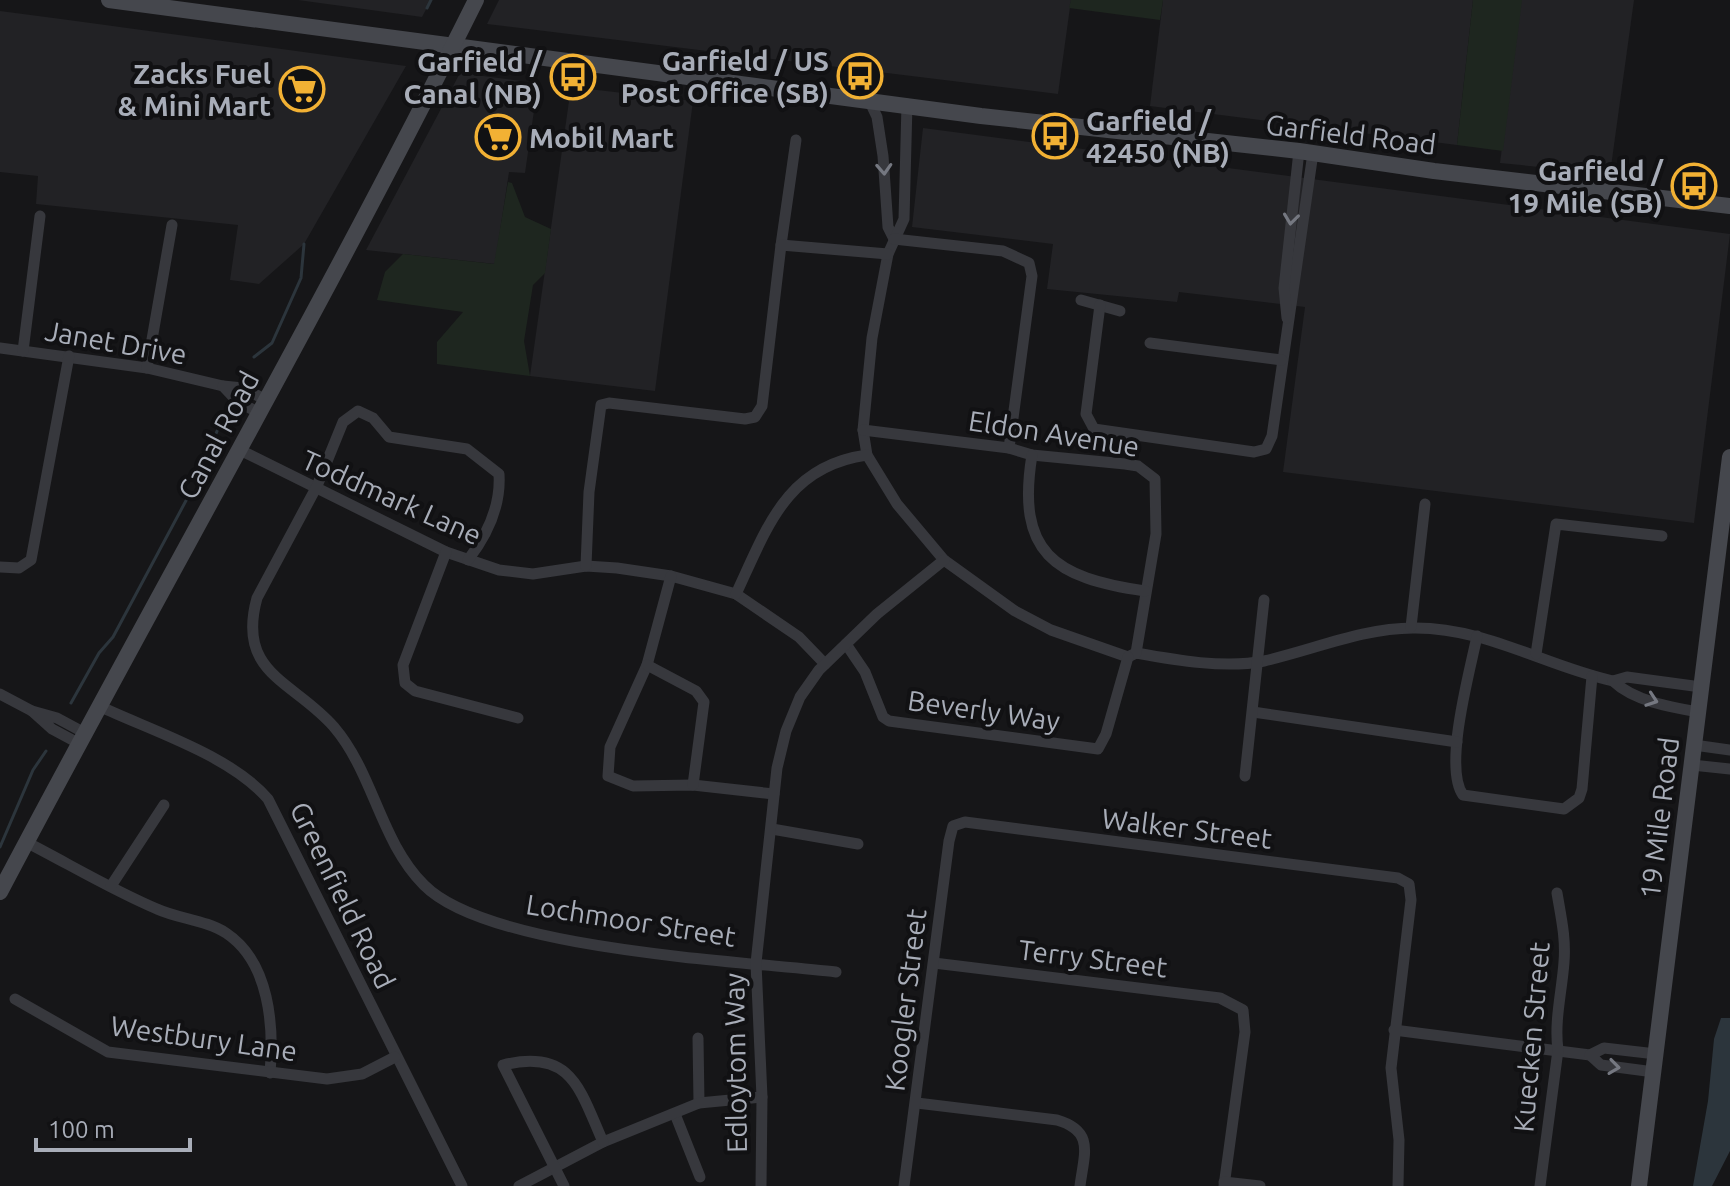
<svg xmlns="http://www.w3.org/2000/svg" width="1730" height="1186" font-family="Ubuntu,sans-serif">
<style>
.built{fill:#222225}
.green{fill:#1e261f}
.water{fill:#2c353c}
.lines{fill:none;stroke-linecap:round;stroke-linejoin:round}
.stream{stroke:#2c353c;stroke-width:3}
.street{stroke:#37383d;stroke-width:11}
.secondary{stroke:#45474d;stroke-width:16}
.oneway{stroke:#757881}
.labels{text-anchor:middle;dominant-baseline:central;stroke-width:8;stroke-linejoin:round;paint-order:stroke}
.poi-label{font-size:28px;font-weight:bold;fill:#a8adb8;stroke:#111113;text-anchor:end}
.street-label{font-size:28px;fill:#a8adb8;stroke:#111113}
</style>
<rect width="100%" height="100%" fill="#161618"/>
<g class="built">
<path d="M 298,0 L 431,0 L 422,17 Z"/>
<path d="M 499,0 L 1071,0 L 1058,94 L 487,24 Z"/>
<path d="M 1163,0 L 1473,0 L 1457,145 L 1150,106 Z"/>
<path d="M 1521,0 L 1634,0 L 1610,174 L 1500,163 Z"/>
<path d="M 0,11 L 61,19 L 406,66 L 304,244 L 259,284 L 230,280 L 238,225 L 36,204 L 38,176 L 0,172 Z"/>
<path d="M 460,73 L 538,83 L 525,173 L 509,172 L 495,264 L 366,250 Z"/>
<path d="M 571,87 L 693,101 L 655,391 L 530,376 Z"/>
<path d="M 923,128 L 1730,234 L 1694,523 L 1283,472 L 1305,307 L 1179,292 L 1177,302 L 1047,289 L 1053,244 L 912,227 Z"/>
</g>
<g class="green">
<path d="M 1071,0 L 1163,0 L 1160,20 L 1069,8 Z"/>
<path d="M 1473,0 L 1522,0 L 1503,151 L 1457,145 Z"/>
<path d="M 508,182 L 512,183 L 525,217 L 551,229 L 545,273 L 533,285 L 524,341 L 530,376 L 437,364 L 437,342 L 463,312 L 377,300 L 385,272 L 403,254 L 494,264 Z"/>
</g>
<path class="water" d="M 1721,1018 L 1730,1018 L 1730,1151 L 1712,1186 L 1693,1186 L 1708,1101 L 1714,1039 Z"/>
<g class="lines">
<g class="stream">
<path d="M 427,8 L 431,0"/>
<path d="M 254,357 L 272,343 L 301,278 L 304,244"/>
<path d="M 202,468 L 224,414"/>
<path d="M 71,703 L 99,653 L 113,637 L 189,495"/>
<path d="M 0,847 L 33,770 L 46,751"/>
</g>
<g class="street">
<path d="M 869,100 L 877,117 L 883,156 L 888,227 L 894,239"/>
<path d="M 907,104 L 904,219 L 888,254 L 872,338 L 863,430 L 867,455 L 897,504 L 944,560 L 1015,611 L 1051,630 L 1128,657 L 1136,653 C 1175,660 1225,669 1264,661 C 1313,650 1363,628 1413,628 C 1485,627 1545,666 1613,681"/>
<path d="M 894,239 L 1003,251 L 1029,263 L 1032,276 L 1009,448"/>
<path d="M 781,245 L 796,140"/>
<path d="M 1081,300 L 1120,311"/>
<path d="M 1100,305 L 1086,414 L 1094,429 L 1254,452 L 1266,449 L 1272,436 L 1313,153"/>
<path d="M 1287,318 L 1284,288 L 1299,151"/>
<path d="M 1150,343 L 1282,360"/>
<path d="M 0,348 L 147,368 L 223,386"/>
<path d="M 23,351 L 40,216"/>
<path d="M 147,368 L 172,225"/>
<path d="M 259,413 L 237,401 L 223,386 L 243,388 L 266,400"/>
<path d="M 863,430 L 1009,448 L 1032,455 L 1125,464 L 1138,466 L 1155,479 L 1156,534 L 1136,653"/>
<path d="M 240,450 L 446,552 L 499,570 L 533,574 L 586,566 L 617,568 L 671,576 L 736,594 L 799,637 L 825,664"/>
<path d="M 1032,455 C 1016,553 1054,578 1145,591"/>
<path d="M 446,552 L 403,665 L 405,683 L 415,691 L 518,718"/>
<path d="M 468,560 C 488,534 501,506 499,474 L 467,449 L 389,437 L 373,418 L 358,411 L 343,422 L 317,486 L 257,598 C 236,674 294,681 334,727 C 374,774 380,841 424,885 C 488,950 742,961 836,972"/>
<path d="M 586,566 L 589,492 L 601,405 L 609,403 L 745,419 L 755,417 L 762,406 L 781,245 L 888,254"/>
<path d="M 0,567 L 19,568 L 31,560 L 69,356"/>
<path d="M 671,576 L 647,665 L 610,747 L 608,776 L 633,786 L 693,785 L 774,794"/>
<path d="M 736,594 C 767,528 786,466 867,455"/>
<path d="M 1411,627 L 1425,504"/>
<path d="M 1477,636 C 1470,671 1443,767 1463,795 L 1564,809 L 1579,798 L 1582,789 L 1592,676"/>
<path d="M 846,644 L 865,672 L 883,717 L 889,721 L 1098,749 L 1106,734 L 1128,657"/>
<path d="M 1536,654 L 1556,524 L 1662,536"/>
<path d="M 647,665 L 696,691 L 704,702 L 693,785"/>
<path d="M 0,694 L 32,711"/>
<path d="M 99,706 C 152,731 230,755 268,799 L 462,1186"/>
<path d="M 1253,712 L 1457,742"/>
<path d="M 1699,712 C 1670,707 1634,701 1613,681 L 1627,677 L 1701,687"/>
<path d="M 78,743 L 52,729 L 32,711 L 57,718 L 83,732"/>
<path d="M 1694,745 L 1730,750"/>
<path d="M 1692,765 L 1730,769"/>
<path d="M 1245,776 L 1264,600"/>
<path d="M 772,829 L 858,844"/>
<path d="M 26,842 C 69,864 112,890 157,909 C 179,919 206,920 226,933 C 270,962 274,1027 270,1073"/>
<path d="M 111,886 L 164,805"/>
<path d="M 934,963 L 1220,998 L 1243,1010 L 1245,1032 L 1224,1186"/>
<path d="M 15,999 L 108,1052 L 327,1079 L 362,1074 L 395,1057"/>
<path d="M 1394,1030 L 1590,1055"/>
<path d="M 698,1038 L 699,1103"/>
<path d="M 1654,1072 L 1601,1065 L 1590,1055 L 1604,1048 L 1656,1054"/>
<path d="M 917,1103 L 1057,1120 C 1095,1131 1084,1154 1080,1186"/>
<path d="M 675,1114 L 700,1177"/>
<path d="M 1224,1182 L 1260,1186"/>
<path d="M 519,1186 L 603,1142 L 699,1103 L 762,1097"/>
<path d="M 564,1186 L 503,1065 C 572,1048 580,1090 603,1142"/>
<path d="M 761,1186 L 762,1097 L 756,963 L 777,768 L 786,731 L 800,697 L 819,670 L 877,614 L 944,560"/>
<path d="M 904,1186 L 949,841 L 953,826 L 965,822 L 1398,878 L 1409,884 L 1411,900 L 1391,1068 L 1399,1140 L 1398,1186"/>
<path d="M 1540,1186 L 1558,1050 C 1554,1021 1562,991 1564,962 C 1566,938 1561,917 1557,893"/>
</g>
<g class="secondary">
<path d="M 109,0 L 981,116 L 1299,151 L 1434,171 L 1730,206"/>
<path d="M 0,892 C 157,594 326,301 476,0"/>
<path d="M 1639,1186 L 1730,457"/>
</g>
</g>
<defs><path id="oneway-chevron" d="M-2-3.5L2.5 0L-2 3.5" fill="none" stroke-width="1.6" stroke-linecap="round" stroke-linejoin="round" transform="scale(2)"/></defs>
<g class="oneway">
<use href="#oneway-chevron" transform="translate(884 169) rotate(87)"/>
<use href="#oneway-chevron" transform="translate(1291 219) rotate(97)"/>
<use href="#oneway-chevron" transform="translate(1652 700) rotate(19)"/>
<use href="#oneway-chevron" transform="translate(1614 1067) rotate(8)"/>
</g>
<defs>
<g id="bus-ring" transform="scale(2.3)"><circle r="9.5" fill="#111113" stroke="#f2b134" stroke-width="1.5"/><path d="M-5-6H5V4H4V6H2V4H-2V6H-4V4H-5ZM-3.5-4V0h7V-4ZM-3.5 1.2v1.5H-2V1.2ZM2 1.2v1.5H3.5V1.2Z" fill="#f2b134"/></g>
<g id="supermarket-ring" transform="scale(2.3)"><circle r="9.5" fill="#111113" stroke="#f2b134" stroke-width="1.5"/><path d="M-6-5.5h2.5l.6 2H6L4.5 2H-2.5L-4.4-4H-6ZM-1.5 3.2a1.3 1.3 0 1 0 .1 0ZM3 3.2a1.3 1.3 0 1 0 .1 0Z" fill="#f2b134"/></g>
</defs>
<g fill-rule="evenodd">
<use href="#bus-ring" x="860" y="76"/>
<use href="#bus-ring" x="573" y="77"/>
<use href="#supermarket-ring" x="302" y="89"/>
<use href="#bus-ring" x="1055" y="136"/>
<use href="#supermarket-ring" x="498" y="137"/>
<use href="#bus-ring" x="1694" y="186"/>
</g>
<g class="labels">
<g class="poi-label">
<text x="829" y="60">Garfield / US<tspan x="829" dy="32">Post Office (SB)</tspan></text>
<text x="542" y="61">Garfield /<tspan x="542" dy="32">Canal (NB)</tspan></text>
<text x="271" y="73">Zacks Fuel<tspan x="271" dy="32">&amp; Mini Mart</tspan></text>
<text x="1086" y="120" text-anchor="start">Garfield /<tspan x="1086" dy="32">42450 (NB)</tspan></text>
<text x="529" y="137" text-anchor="start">Mobil Mart</text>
<text x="1663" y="170">Garfield /<tspan x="1663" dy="32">19 Mile (SB)</tspan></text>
</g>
<g class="street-label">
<text transform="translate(1351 134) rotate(7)">Garfield Road</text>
<text transform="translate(116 342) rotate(10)">Janet Drive</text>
<text transform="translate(1054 433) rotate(9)">Eldon Avenue</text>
<text transform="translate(218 435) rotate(-62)">Canal Road</text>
<text transform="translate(392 497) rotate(24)">Toddmark Lane</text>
<text transform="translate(984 710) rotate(8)">Beverly Way</text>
<text transform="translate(1659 818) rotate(-83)">19 Mile Road</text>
<text transform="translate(1187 828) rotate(7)">Walker Street</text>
<text transform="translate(343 895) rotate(64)">Greenfield Road</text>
<text transform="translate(631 920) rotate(9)">Lochmoor Street</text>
<text transform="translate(1093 958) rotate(7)">Terry Street</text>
<text transform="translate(905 1000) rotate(-83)">Koogler Street</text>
<text transform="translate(1531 1037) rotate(-85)">Kuecken Street</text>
<text transform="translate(204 1038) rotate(8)">Westbury Lane</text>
<text transform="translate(735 1063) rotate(-91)">Edloytom Way</text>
</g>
</g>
<path d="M36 1138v12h154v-12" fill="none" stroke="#a8adb8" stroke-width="4"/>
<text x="48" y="1138" font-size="24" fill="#a8adb8" stroke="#111113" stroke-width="6" paint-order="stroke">100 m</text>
</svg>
